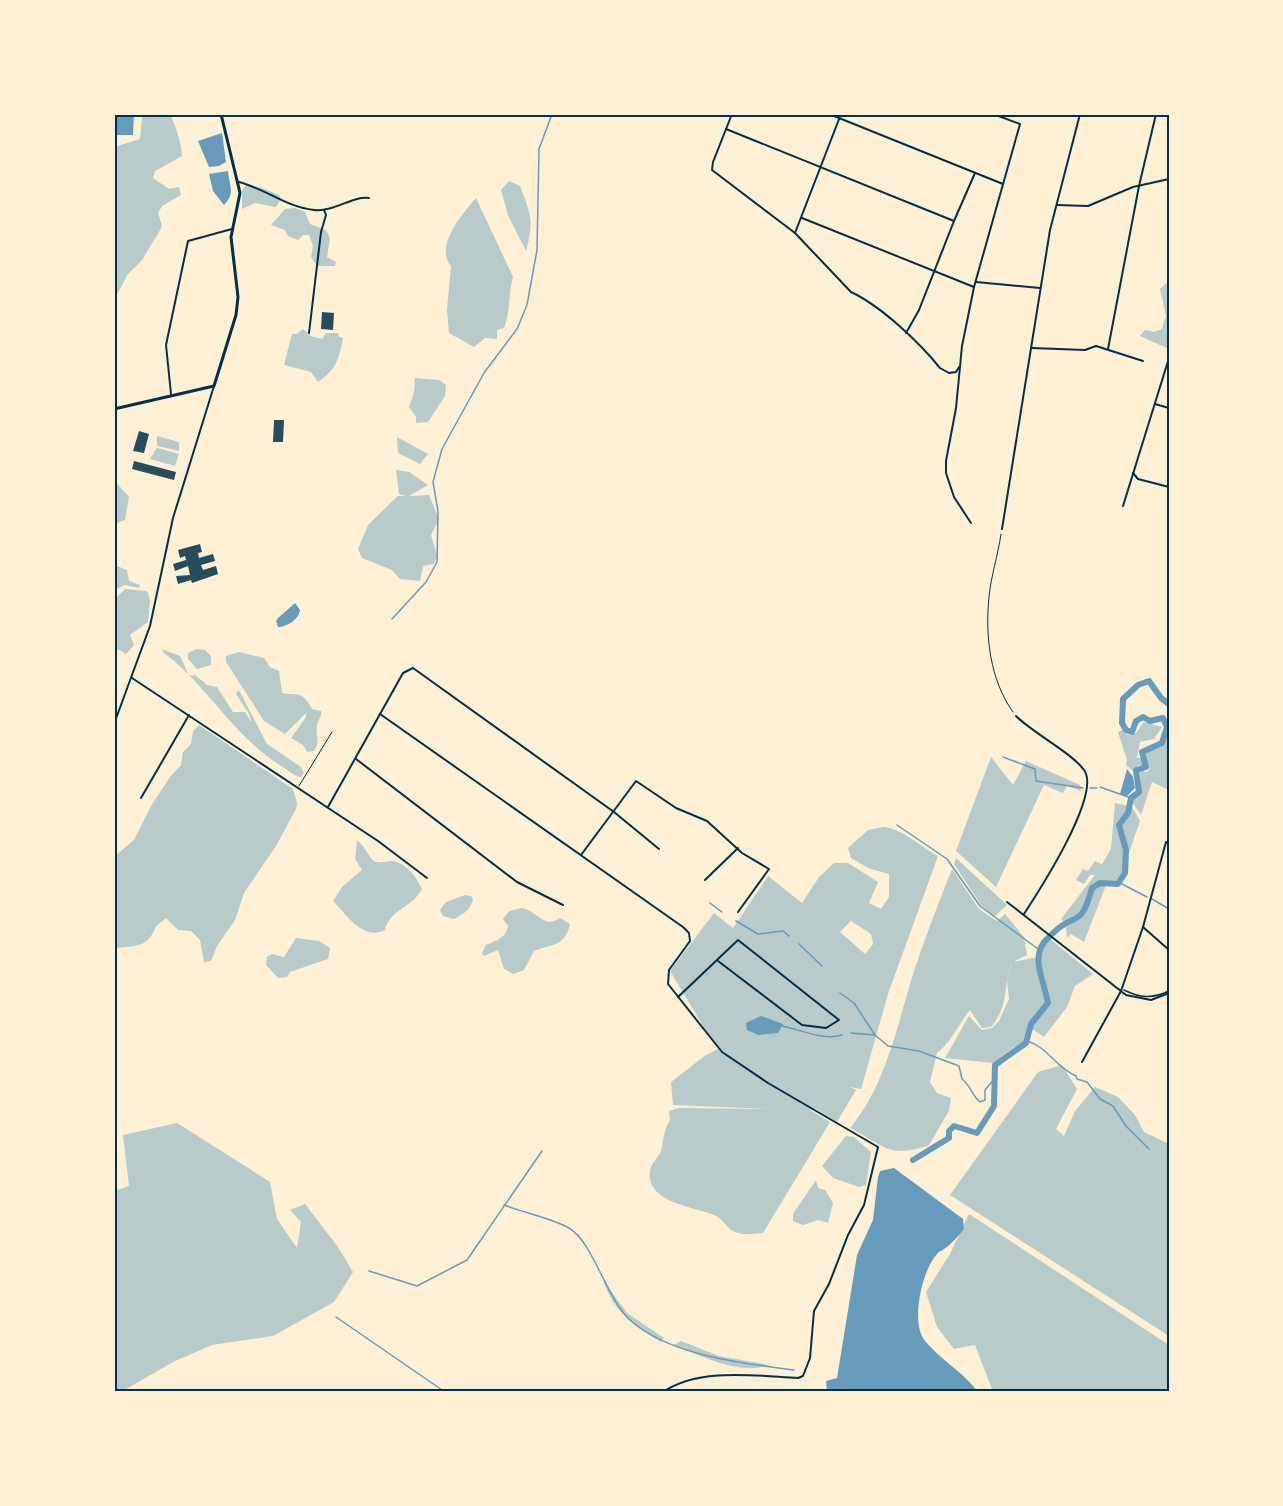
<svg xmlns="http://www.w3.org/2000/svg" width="1283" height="1506" font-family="'Noto Sans',sans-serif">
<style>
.green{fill:#b9caca;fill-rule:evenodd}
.water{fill:#669bbc}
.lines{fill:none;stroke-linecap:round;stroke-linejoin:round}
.stream{stroke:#669bbc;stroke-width:1.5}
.river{stroke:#669bbc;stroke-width:6}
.building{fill:#264d5e}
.path{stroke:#003049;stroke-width:1}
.service{stroke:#003049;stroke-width:1}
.pedestrian{stroke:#003049;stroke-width:1.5}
.minor{stroke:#003049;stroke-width:2}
.tertiary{stroke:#003049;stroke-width:2}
.secondary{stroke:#003049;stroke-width:3}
.neatline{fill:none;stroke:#003049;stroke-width:2}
</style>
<rect width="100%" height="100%" fill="#fdf0d5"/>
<g class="green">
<path d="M 145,114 L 169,114 C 175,120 182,147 182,156 L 155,171 L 153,178 L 169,189 L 179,187 L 181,195 L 162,206 L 158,213 L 162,226 L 159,232 L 142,260 L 128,274 L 114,300 L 114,147 L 140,139 L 142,118 Z"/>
<path d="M 509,181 L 520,186 C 531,214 534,222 526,251 L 508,215 L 501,190 Z"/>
<path d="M 246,185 L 260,187 L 279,195 L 281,199 L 276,207 L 255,203 L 242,209 L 242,191 Z"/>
<path d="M 476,198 L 513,277 C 508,294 511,310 504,328 L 497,330 L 497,339 L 485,338 L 474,347 L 449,333 L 447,310 L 451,266 C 434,246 463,213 476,198 Z"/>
<path d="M 295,208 L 305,212 L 310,224 L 326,230 L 330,238 L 327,257 L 336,262 L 335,266 L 317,266 L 311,257 L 313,246 L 309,235 L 303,235 L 298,240 L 288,236 L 285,230 L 271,225 L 285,209 Z"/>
<path d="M 1169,281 L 1169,349 L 1140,336 L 1145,330 L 1154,332 L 1162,329 L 1166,316 L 1160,289 Z"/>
<path d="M 303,329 L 311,336 L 322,339 L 326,333 L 338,333 L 339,337 L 343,338 C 339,359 336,370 318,382 L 311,372 L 284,365 L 292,334 L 297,334 Z"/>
<path d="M 415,378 L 439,380 L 446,385 L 445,396 L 428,422 L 416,423 L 416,417 L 409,407 L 414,392 Z"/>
<path d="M 157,436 L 179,442 L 179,451 L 157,446 Z"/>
<path d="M 397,437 L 428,454 L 420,464 L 398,453 Z"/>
<path d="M 157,448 L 179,454 L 175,466 L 150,459 Z"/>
<path d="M 396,470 L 409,472 L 428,485 L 409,496 L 429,495 L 439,519 L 431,535 L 437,556 L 434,564 L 423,566 L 420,581 L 400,579 L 392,570 L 362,558 L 358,549 L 368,525 L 398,496 L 406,496 L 399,494 Z"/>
<path d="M 114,480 L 129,497 L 125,520 L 114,524 Z"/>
<path d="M 114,553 L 117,566 L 127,570 L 129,581 L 140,585 L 139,588 L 125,585 L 114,590 Z"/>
<path d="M 125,589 L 147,591 L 150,600 L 148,622 L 130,635 L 134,645 L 126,654 L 114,647 L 114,600 Z"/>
<path d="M 162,649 L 180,656 L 189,676 L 195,675 L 207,685 L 217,687 L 233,712 L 245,712 L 252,723 L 249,714 L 236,694 L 238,690 L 240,692 L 267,744 L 301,767 L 304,773 L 301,777 C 294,776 288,770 281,766 C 233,736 208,686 163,652 Z"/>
<path d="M 196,649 L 205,650 L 211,656 L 211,665 L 197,669 L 188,659 L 188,653 Z"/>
<path d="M 239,652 L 264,658 L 270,667 L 279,671 L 282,693 C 298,696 302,690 312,709 L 321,711 C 322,718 318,719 317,726 C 315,736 321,741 314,751 L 307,752 L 303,745 L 291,738 L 306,717 L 306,713 L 285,734 L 264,721 L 226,662 L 226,656 Z"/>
<path d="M 1144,722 L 1162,727 L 1154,739 L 1140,742 L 1137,758 L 1142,758 L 1144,765 L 1138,765 L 1133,771 L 1126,765 L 1127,760 L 1118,732 L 1123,730 L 1128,735 L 1136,733 Z"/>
<path d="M 199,725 L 293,789 L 297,803 L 296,809 L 276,846 L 244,893 L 235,920 L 217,946 L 211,961 L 204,962 L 200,940 L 191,931 L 178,930 L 166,918 L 156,926 C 148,948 136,946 114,948 L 114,857 L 134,840 L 151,806 L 170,777 L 181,765 L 183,752 L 191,744 L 193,731 Z"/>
<path d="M 1169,728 L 1169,790 L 1152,782 L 1141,815 L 1132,802 L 1141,787 L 1140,770 L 1147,772 L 1150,768 L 1144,755 L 1147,750 L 1162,747 Z"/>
<path d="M 991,757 L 1013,785 L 1026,761 L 1080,785 L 1081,791 L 1067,786 L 1063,793 L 1044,785 L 996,887 L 956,851 Z"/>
<path d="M 1115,803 L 1132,807 L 1140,821 L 1119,882 L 1100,881 L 1089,888 C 1091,906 1082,916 1066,923 L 1061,919 L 1095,875 L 1090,875 L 1084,884 L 1076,880 L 1083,869 L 1088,871 L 1095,861 L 1102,864 L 1111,849 Z"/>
<path d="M 883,827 C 900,827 921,847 938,856 L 888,994 L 861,1089 L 850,1087 L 856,1090 L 837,1122 L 816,1109 L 810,1110 L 830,1122 L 763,1233 C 753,1234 740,1236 731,1230 C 725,1225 722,1218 714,1215 C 692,1206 641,1202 651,1167 C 653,1161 659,1157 661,1151 C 664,1139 663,1131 670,1120 L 669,1111 L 679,1108 L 770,1109 L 673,1105 L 671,1082 L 706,1055 L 720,1048 L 705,1029 L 670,971 L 714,913 L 733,928 L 768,876 L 802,903 L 819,877 L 834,863 L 848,863 L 878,882 L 869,903 L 881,909 L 889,897 L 889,874 L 868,868 L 851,858 L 848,848 L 868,830 ZM 851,921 L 871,934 L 873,944 L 865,954 L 840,932 Z"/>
<path d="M 357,840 C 365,846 369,858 374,861 C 380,864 386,861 392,861 C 406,862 417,878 422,889 C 412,908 390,909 385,930 C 363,941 347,915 333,901 L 342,887 L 362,870 L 355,859 Z"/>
<path d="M 956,858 L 1007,905 L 994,917 L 981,905 L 954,864 Z"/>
<path d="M 952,869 L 979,909 L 997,921 L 1005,914 L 1024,937 L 1027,955 L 1013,962 L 1037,957 L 1038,977 L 1046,1003 L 1029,1025 L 1027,1039 L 1021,1045 L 1014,1047 L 993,1063 L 945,1058 L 969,1016 L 982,1030 L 992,1028 L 999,1021 L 1009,999 L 1007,979 L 1012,963 C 1002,987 1010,1005 991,1027 L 982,1028 L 970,1010 C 959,1023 951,1043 937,1053 L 930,1082 L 937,1093 L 951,1098 L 949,1111 L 929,1145 C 889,1159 885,1146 850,1128 C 887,1084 898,1021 915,968 C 926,935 939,902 952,869 Z"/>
<path d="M 1102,885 L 1106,885 L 1084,942 L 1071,934 L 1067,938 L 1066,927 C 1082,918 1090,909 1092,891 Z"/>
<path d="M 465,895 L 471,896 L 473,899 C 471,910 463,914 454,919 L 443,916 L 440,910 L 446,902 Z"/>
<path d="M 521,908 C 536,909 544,930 560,918 L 570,924 C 564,948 553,943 534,951 L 524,970 L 513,974 L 504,969 L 498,950 L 484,956 L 482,953 L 486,945 C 496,941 507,937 508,926 L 503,919 L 509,911 Z"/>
<path d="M 296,938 L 319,941 L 330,948 L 328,959 L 290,972 L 287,977 L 278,978 L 266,965 L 267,957 L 272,954 L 284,957 Z"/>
<path d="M 1050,939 L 1093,974 L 1075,986 L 1067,1007 L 1044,1037 L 1031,1028 L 1049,1003 C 1044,982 1031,956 1050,939 Z"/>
<path d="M 1062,1065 L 1077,1089 L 1056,1129 L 1064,1136 L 1075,1111 L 1095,1087 L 1118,1097 L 1135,1115 L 1144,1132 L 1169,1144 L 1169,1336 L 950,1195 L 1038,1072 Z"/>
<path d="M 177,1123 L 270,1182 L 277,1219 L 297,1248 L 301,1222 L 290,1210 L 305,1204 L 338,1247 L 353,1272 L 334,1302 L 273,1336 L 212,1345 L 173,1362 L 121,1392 L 114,1392 L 114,1191 L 129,1186 L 123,1135 Z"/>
<path d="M 846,1136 L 854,1137 L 871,1152 L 866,1185 L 859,1187 L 833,1178 L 822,1166 Z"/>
<path d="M 816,1180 L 818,1188 L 825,1190 L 833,1203 L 828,1223 L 818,1220 L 803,1225 L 793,1221 L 793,1214 Z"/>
<path d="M 969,1214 L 1169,1345 L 1169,1392 L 993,1392 L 975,1345 L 954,1349 L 937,1327 L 926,1292 L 950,1254 Z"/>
<path d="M 603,1280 L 627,1313 L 664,1338 L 661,1342 C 633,1325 613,1311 603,1280 Z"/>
<path d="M 681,1341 L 719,1356 L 769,1365 C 740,1376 701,1356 674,1345 Z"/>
</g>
<g class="water">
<path d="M 114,114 L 134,114 L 133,135 L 114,135 Z"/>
<path d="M 222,133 L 226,162 L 219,166 L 209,167 L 198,141 Z"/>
<path d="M 228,171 C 229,186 236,193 224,205 L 213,191 L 209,174 Z"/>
<path d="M 295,603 L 300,610 C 299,619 287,627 278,627 L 276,621 L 278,618 Z"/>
<path d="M 1127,769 L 1133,777 L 1135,788 L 1127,796 L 1120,794 Z"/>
<path d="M 761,1016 L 783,1024 L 778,1033 L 758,1035 L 747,1030 L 746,1023 Z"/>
<path d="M 894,1168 L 963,1219 L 964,1229 C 958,1236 952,1244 944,1249 C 942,1251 939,1251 937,1254 C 922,1270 910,1323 925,1341 C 941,1360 963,1372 978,1392 L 929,1390 L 827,1392 L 826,1381 L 837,1378 L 857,1255 L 873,1220 L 878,1177 L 880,1171 Z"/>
</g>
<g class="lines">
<g class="stream">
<path d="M 392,619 L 426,582 L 437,562 L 438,511 L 433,482 L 442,449 L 484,373 L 517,329 L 527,305 L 537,250 L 539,149 L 552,114"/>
<path d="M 1003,757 L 1035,769 L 1036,781 L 1083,788"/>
<path d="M 1100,787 L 1131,798"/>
<path d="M 1090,788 L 1097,788"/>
<path d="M 897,825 L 947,859 L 980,906 L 1038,949"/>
<path d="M 1120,883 L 1147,897"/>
<path d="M 1152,899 L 1169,909"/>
<path d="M 710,903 L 722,912"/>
<path d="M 736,921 L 758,934 L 783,931 L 789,936"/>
<path d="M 799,944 L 822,966"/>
<path d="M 840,993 L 854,1003 L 875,1035 L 888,1046 L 919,1051 L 959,1066 L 962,1079 C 971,1086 972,1096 980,1102 L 985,1100 L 985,1090 L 995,1078"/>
<path d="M 782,1026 C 802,1030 824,1041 842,1035"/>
<path d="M 851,1033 L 874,1035"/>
<path d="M 1027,1041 C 1048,1047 1055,1067 1076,1076 L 1077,1079 L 1087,1082 L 1100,1099 L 1113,1106 L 1126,1126 L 1149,1149"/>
<path d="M 504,1205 C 525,1213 551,1218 569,1228 C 593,1242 606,1298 630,1320 C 668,1355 744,1364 794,1370"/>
<path d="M 369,1271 L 417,1286 L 467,1260 L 542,1151"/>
<path d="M 336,1317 L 445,1392"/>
</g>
<g class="river">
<path d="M 1052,934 C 1076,910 1080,931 1092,888 L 1100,883 L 1118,884 L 1125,873 L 1126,850 L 1119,825 L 1128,813 L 1131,798 L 1139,792 L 1136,770 L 1146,767 L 1142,752 L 1162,743 L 1167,727 L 1163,718 L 1150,721 L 1143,717 L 1136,721 L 1132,732 L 1126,730 L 1122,723 L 1123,699 L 1138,685 L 1149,681 L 1161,698 L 1169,704"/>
<path d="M 913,1160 L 949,1138 L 949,1131 L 954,1126 L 977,1133 L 994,1106 L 995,1065 L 1026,1043 L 1031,1024 L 1048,1003 C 1044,980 1028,954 1049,937"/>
</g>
</g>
<g class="building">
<path d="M 322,312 L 334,313 L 333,330 L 321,329 Z"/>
<path d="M 274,420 L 284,420 L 283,442 L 273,442 Z"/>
<path d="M 139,431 L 149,434 L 144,453 L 133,451 Z"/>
<path d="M 134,461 L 176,472 L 174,480 L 132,469 Z"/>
<path d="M 200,544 L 202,552 L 198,553 L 199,558 L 213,554 L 215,561 L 201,565 L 203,570 L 216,566 L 218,574 L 192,583 L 191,580 L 178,584 L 176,576 L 190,575 L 188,566 L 175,571 L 173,564 L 186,560 L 185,556 L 180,558 L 178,550 Z"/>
</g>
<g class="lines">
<path class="path" d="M 1001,534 C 998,555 991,576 989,597 C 985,636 990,680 1013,712"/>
<path class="service" d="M 299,786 L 332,732"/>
<path class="pedestrian" d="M 1124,990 C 1140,998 1152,999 1169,991"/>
<g class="minor">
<path d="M 732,114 L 713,162 L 712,170 L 795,233 L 851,292 C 881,306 919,342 940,368 L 949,373 L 956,372 L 959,367"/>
<path d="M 829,114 L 1003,184"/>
<path d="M 726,129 L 954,221"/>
<path d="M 239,182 C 266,189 286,207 314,210 C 335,212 351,196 369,198"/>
<path d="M 1057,205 L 1088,206 L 1133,187 L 1169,179"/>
<path d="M 802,218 L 974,287"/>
<path d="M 795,233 L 841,114"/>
<path d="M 976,282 L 1040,288"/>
<path d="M 309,333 L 321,232 L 326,215 L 324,210"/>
<path d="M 906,333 L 919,310 L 954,221 L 975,173"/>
<path d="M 1032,348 L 1085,350 L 1096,346 L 1143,361"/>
<path d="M 1108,349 L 1139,186 L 1156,114"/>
<path d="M 171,394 L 166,345 L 188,241 L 232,229"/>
<path d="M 1155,404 L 1169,408"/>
<path d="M 1133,473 L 1138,479 L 1169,487"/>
<path d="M 1123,506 L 1169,358"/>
<path d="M 971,523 L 954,497 L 946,473 L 946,461 L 956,408 L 962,346 L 974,287 L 1020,124 L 993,114"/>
<path d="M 1002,529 L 1050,230 L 1080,114"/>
<path d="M 132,678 L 378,841 L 427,878"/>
<path d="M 380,714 L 683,927 L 689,933 L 690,941 L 669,970 L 668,984 L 722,1052 L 768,1083 L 878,1147 L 864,1205 L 848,1235 L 829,1284 L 814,1311 L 810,1358 L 803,1376 L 798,1378 C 757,1376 699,1367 663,1392"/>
<path d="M 1016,716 C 1033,733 1072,753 1084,770 C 1102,794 1039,891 1024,914"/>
<path d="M 356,759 L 517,882 L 563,905"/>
<path d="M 141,798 L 189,715"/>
<path d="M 328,807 L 403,673 L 413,668 L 614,812 L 659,849"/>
<path d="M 581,855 L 636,781 L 676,808 L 707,821 L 742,853 L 769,869 L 738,912"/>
<path d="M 705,880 L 738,848"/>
<path d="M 1007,902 L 1126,995 L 1151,1000 L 1169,993"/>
<path d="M 1143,927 L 1169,950"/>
<path d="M 678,997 L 738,940 L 839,1020 L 826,1028 L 802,1025 L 718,961"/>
<path d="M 1082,1062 L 1121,991 L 1143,927 L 1166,842 L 1169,844"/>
</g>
<path class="tertiary" d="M 114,724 L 150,626 L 173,518 L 214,386"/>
<path class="secondary" d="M 114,409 L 214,386 L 236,315 L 238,297 L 231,237 L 240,193 L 221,114"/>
</g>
<rect width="1283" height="1506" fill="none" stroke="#fdf0d5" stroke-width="231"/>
<rect x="116" y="116" width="1052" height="1274" class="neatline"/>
</svg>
